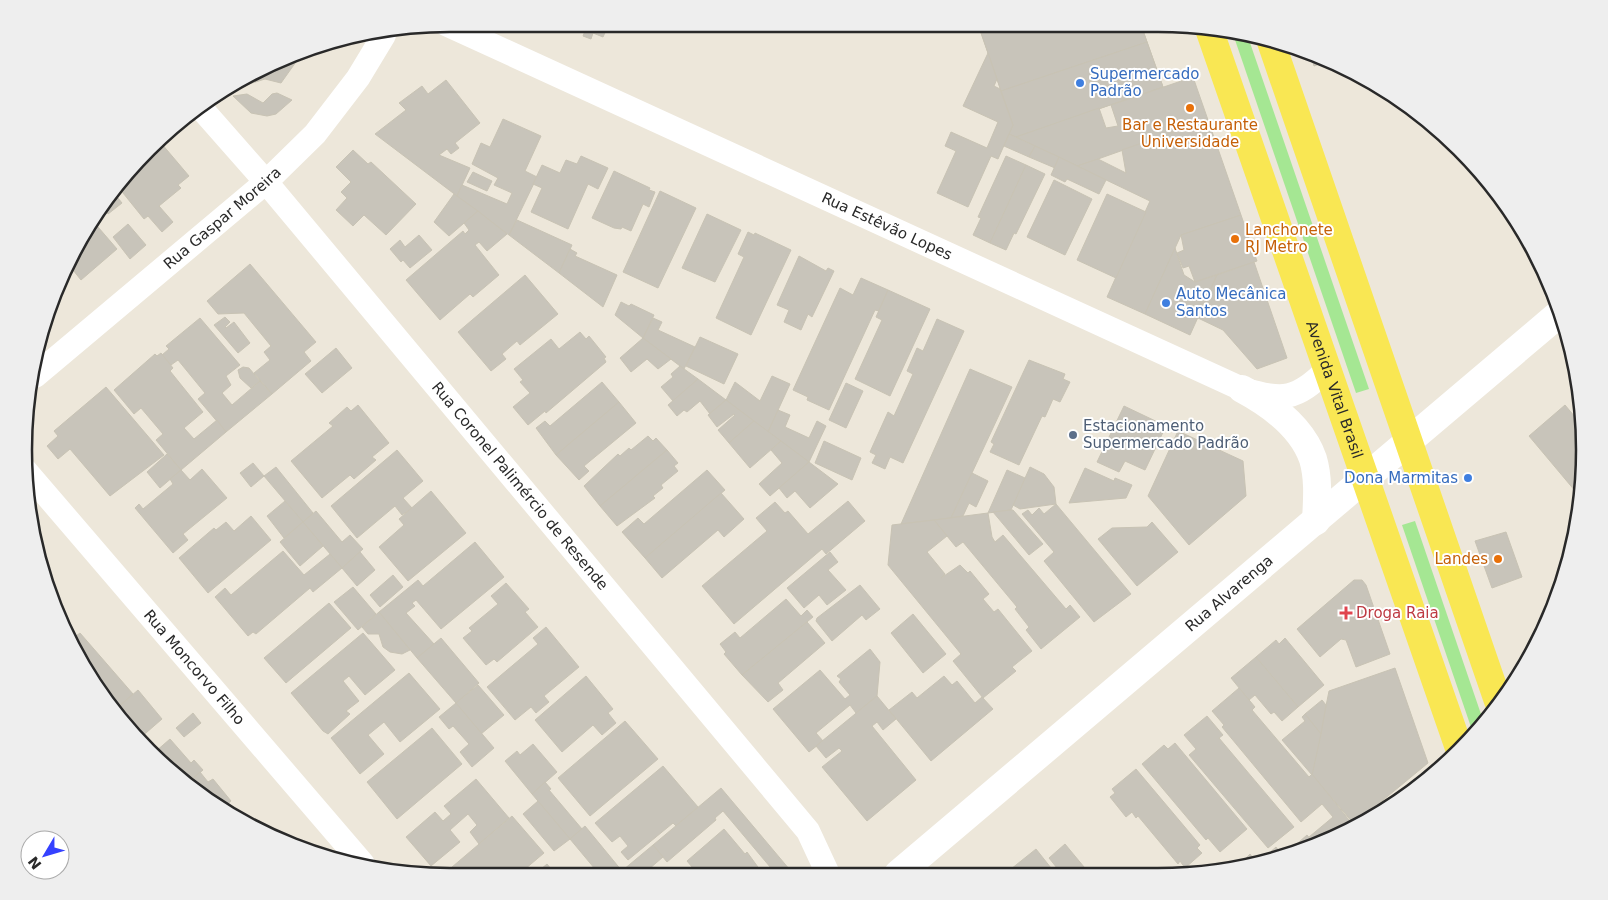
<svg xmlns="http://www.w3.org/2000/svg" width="1608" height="900" font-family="'DejaVu Sans',sans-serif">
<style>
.green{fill:#a5e793}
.building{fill:#c8c4ba;stroke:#c8c3b4}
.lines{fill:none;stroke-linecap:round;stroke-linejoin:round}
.minor{stroke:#fff;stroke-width:24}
.secondary{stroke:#fff;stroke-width:28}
.primary{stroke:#f9e753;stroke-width:28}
.shop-dot{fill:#3f7fe0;stroke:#fff;stroke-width:2}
.food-dot{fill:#e8710a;stroke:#fff;stroke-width:2}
.service-dot{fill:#5c6f8a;stroke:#fff;stroke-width:2}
.health-dot{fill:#e0444e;stroke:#fff;stroke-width:2}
.labels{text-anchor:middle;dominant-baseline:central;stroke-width:4;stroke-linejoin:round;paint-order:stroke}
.shop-label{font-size:15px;fill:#366cbe;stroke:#fff;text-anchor:start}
.food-label{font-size:15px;fill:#c56008;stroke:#fff}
.street-label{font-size:15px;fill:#292929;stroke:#fff}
.service-label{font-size:15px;fill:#4e5e75;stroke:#fff;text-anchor:start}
.health-label{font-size:15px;fill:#be3a42;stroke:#fff;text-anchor:start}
.rim{fill:none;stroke:#292929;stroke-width:2.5}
</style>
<rect width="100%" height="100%" fill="#ede7da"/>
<g class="green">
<path d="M 1233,34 L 1248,37 L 1369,389 L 1356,393 Z"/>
<path d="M 1415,521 L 1483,720 L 1473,733 L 1402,525 Z"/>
</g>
<g class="building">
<path d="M 570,24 L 609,24 L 603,37 L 593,33 L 591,39 L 583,36 L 585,31 Z"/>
<path d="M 978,24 L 1141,25 L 1163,87 L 1016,137 L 1009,134 L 1013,125 Z"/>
<path d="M 978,24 L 1141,25 L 1147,42 L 1001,91 Z"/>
<path d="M 1147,42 L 1163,87 L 1016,137 L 1009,134 L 1013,125 L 1001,91 Z"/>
<path d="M 303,52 L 281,83 L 265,79 L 249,84 L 247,82 Z"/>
<path d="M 988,53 L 997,79 L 994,86 L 1000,89 L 1013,125 L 998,159 L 991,156 L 968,207 L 937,193 L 956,151 L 945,146 L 951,132 L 987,148 L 998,122 L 963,106 Z"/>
<path d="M 1310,53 L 1328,61 L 1314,66 Z"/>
<path d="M 1193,77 L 1208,120 L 1098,159 L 1077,166 L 1016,137 L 1099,108 L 1106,128 L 1118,126 L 1111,105 Z"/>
<path d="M 446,80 L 480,123 L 455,143 L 459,148 L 451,154 L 447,149 L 439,155 L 470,168 L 457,196 L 375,134 L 406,110 L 399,103 L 422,86 L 428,94 Z"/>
<path d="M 277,93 L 292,100 L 276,114 L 267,116 L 251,113 L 233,96 L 247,94 L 263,103 L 272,94 Z"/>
<path d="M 503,119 L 541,136 L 525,171 L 537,177 L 509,235 L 457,196 L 462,185 L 507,204 L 512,193 L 494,185 L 498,178 L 472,164 L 481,143 L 490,147 Z"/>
<path d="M 1208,120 L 1241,215 L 1181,235 L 1145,314 L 1107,297 L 1150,201 L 1077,166 L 1098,159 L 1126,173 L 1122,150 Z"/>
<path d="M 1009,134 L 1035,146 L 1029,157 L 1004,146 Z"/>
<path d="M 161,143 L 189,176 L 178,185 L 181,188 L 159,206 L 173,222 L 162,232 L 148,216 L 144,219 L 119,188 Z"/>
<path d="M 1035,146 L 1059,157 L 1055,168 L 1029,157 Z"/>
<path d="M 353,150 L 368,164 L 371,162 L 416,204 L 386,235 L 364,215 L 353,226 L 336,210 L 347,198 L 341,192 L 351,182 L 336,167 Z"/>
<path d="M 581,156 L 608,168 L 598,189 L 588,184 L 568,229 L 531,212 L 542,188 L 533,184 L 542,165 L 560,173 L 566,160 L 577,164 Z"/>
<path d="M 1006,156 L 1026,165 L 990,243 L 973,235 L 981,218 L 978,217 Z"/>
<path d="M 1059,157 L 1106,180 L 1099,194 L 1067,179 L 1065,182 L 1051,175 Z"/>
<path d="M 1026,165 L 1045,174 L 1016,234 L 1014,233 L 1006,250 L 990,243 Z"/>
<path d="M 614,171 L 650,188 L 649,190 L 655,192 L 649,207 L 643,204 L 631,231 L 622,227 L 621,229 L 614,228 L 592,218 Z"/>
<path d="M 473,172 L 492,181 L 487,191 L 467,182 Z"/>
<path d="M 1054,180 L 1092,199 L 1065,255 L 1027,237 Z"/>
<path d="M 660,191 L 696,208 L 658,288 L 623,272 Z"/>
<path d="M 114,193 L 122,203 L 108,214 L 102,206 Z"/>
<path d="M 454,194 L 478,211 L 449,236 L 434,222 Z"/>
<path d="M 1107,194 L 1146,212 L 1116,278 L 1077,260 Z"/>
<path d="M 478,211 L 507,234 L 487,251 L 479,242 L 475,245 L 499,275 L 473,297 L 470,294 L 440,320 L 406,280 L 463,231 L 465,234 L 469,230 L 464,223 Z"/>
<path d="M 707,214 L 741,230 L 715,282 L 682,268 Z"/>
<path d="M 1241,215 L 1257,261 L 1195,282 L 1189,266 L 1183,268 L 1177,253 L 1184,250 L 1181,235 Z"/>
<path d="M 92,220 L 117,249 L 81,280 L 73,270 L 68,275 Z"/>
<path d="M 517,220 L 572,245 L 559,273 L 509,235 Z"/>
<path d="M 128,224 L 146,245 L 130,259 L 113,237 Z"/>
<path d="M 748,232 L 754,235 L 755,233 L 791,250 L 751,335 L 716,318 L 744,257 L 738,254 Z"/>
<path d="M 419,235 L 432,250 L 410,268 L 403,260 L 401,262 L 390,249 L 400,240 L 405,247 Z"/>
<path d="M 1175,248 L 1184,275 L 1195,282 L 1217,275 L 1190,335 L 1145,314 Z"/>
<path d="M 570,249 L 577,253 L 575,256 L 617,275 L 603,307 L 559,273 Z"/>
<path d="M 799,256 L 826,271 L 828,268 L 834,271 L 812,317 L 808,314 L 801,330 L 784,322 L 789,310 L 777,305 Z"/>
<path d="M 1254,262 L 1287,358 L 1257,369 L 1223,330 L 1198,318 L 1217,275 Z"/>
<path d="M 250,264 L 316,342 L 304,352 L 311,361 L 272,394 L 254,373 L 270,360 L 264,352 L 271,346 L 244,313 L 218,314 L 207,301 Z"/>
<path d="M 525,275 L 558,314 L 520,345 L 517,341 L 502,354 L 506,359 L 491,371 L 458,332 Z"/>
<path d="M 861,278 L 888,290 L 879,311 L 875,310 L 829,410 L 807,400 L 808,397 L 793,390 L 840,288 L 853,295 Z"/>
<path d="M 888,290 L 930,309 L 890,396 L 855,379 L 882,320 L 876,317 Z"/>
<path d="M 621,302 L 629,306 L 631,304 L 654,315 L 643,338 L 615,315 Z"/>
<path d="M 225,317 L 230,322 L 225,327 L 226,328 L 234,322 L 250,343 L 238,353 L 214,325 Z"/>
<path d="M 200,318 L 240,365 L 226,376 L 231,385 L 222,393 L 232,405 L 260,381 L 272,394 L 226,432 L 198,399 L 205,393 L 178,360 L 171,365 L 162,355 L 169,349 L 166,346 Z"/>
<path d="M 653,318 L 662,322 L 658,330 L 695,347 L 684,369 L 643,338 Z"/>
<path d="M 937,319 L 964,331 L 903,463 L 890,457 L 885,469 L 872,463 L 876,455 L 870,452 L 888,412 L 894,416 L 913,374 L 907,371 L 917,348 L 923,351 Z"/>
<path d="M 580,332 L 586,339 L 589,336 L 606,357 L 604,358 L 606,362 L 546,413 L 545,411 L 528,425 L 513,407 L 530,393 L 520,382 L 523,380 L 514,369 L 551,339 L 559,349 Z"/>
<path d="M 700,337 L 738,354 L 724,384 L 686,366 Z"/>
<path d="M 643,338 L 671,359 L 658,369 L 647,359 L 631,372 L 620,358 Z"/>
<path d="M 336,348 L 352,368 L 322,393 L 305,374 Z"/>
<path d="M 161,353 L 173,368 L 170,371 L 203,412 L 184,428 L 194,439 L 217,420 L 226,432 L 181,470 L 156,440 L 163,434 L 141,408 L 134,414 L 114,390 L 155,354 L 157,356 Z"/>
<path d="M 1029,360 L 1065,374 L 1063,379 L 1070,382 L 1060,402 L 1053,399 L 1045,417 L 1042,416 L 1019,465 L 990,452 L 994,444 L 991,442 Z"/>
<path d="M 680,366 L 698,379 L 673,401 L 661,387 L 673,377 L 671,374 Z"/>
<path d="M 243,367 L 249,368 L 260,381 L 251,388 L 240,378 L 238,370 Z"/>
<path d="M 970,369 L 1012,387 L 951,518 L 901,524 Z"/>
<path d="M 772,376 L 790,384 L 768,432 L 726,400 L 735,382 L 760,401 Z"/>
<path d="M 698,379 L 726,400 L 710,414 L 700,401 L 687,412 L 684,410 L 677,416 L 668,405 Z"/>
<path d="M 602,382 L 619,402 L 556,455 L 536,428 L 545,421 L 550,426 Z"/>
<path d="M 846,383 L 863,391 L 846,428 L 829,420 Z"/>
<path d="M 106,387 L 164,455 L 110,496 L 70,449 L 58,459 L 47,446 L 58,436 L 54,431 Z"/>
<path d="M 726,400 L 754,421 L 729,443 L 718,430 L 735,415 L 734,414 L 717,427 L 708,415 Z"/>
<path d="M 619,402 L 636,423 L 584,466 L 589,471 L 579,480 L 556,455 Z"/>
<path d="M 358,405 L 389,443 L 372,457 L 376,460 L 354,479 L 350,475 L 322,498 L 291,461 L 333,426 L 329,423 L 347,407 L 351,411 Z"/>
<path d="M 1565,405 L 1580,423 L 1583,420 L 1581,498 L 1529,436 Z"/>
<path d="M 1124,406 L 1166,426 L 1145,470 L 1125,461 L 1119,472 L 1097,462 Z"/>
<path d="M 778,410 L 790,415 L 785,427 L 809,438 L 817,421 L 826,426 L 809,462 L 768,432 Z"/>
<path d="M 754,421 L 781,441 L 750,468 L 729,443 Z"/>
<path d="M 1178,431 L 1243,461 L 1246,496 L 1189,545 L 1148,496 Z"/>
<path d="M 648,436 L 653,441 L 656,438 L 667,450 L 600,506 L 584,486 L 618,454 L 620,456 L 629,448 L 631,450 Z"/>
<path d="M 781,441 L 809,462 L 770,496 L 759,484 L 782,463 L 771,450 Z"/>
<path d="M 824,441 L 861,458 L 852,480 L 815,463 Z"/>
<path d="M 397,450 L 423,481 L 403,498 L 412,508 L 402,515 L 395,506 L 357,538 L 331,506 Z"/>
<path d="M 667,450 L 678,463 L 674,466 L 678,471 L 661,485 L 663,488 L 653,496 L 655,498 L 617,526 L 600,506 Z"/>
<path d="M 167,454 L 181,470 L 160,488 L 147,472 Z"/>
<path d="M 809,462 L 838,484 L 810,508 L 795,491 L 787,498 L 779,488 Z"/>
<path d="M 253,463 L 264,476 L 251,487 L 240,473 Z"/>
<path d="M 276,467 L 313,513 L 303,522 L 264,476 Z"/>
<path d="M 1030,467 L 1044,474 L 1054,487 L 1056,504 L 1020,509 L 1013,505 Z"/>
<path d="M 1085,468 L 1114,481 L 1115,478 L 1132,485 L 1126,498 L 1069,503 Z"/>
<path d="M 202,469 L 227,498 L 183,534 L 188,540 L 173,553 L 135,508 L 139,504 L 143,509 L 173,484 L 170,479 L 181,470 L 190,480 Z"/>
<path d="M 707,470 L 725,490 L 645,558 L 622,532 L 638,518 L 644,524 Z"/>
<path d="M 1007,470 L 1025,478 L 1011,510 L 988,513 Z"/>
<path d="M 972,473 L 988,481 L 976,507 L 969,503 L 963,516 L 951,518 Z"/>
<path d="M 431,491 L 466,533 L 408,581 L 379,547 L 404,525 L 399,519 Z"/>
<path d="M 721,493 L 744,519 L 724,537 L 718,530 L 662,578 L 645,558 Z"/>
<path d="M 285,501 L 303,522 L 284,538 L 267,516 Z"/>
<path d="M 848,501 L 865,521 L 826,554 L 822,549 L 734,624 L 702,586 L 767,531 L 756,518 L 775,502 L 785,513 L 788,511 L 808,534 Z"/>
<path d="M 1056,504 L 1131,594 L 1094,622 L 1044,561 L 1054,552 L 1022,514 L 1028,510 L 1032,515 L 1039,508 L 1044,514 Z"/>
<path d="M 1011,510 L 1013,510 L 1043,544 L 1029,555 L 993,512 Z"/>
<path d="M 316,511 L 342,542 L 350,535 L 363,549 L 342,568 L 303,522 Z"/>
<path d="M 988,513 L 992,537 L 995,542 L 1003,535 L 1066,609 L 1070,605 L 1080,617 L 1041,649 L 1026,630 L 1029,627 L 1015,609 L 1017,607 L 963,542 L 956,547 L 934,520 Z"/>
<path d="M 251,516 L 271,540 L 208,593 L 179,558 L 214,528 L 216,530 L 226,522 L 234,531 Z"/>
<path d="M 934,520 L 947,536 L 927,552 L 945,574 L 941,578 L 960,565 L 968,573 L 970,571 L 989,594 L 983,599 L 994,612 L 998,609 L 1032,651 L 1012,667 L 1016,671 L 983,698 L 953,661 L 961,654 L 888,565 L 892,525 Z"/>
<path d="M 303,522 L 323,546 L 300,566 L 280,542 Z"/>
<path d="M 1152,522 L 1178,552 L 1137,586 L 1098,539 L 1112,528 L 1147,527 Z"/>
<path d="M 1506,532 L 1522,577 L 1492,588 L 1475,541 Z"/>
<path d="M 475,542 L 504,577 L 441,629 L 416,600 L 412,603 L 415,606 L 406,613 L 434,644 L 417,658 L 379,612 L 418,580 L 423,586 Z"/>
<path d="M 283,551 L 304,575 L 330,554 L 342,568 L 313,592 L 310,588 L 256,634 L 253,632 L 248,636 L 215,597 L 225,588 L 231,595 Z"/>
<path d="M 360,552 L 375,570 L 357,586 L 342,568 Z"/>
<path d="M 830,552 L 838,562 L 828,570 L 846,590 L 827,605 L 819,595 L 804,608 L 787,588 Z"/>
<path d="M 393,575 L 403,587 L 380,607 L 370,595 Z"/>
<path d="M 1354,580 L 1362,580 L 1366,585 L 1390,654 L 1356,667 L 1346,640 L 1341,639 L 1320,657 L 1297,629 Z"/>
<path d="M 506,583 L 529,609 L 525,612 L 538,627 L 497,662 L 494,659 L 486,665 L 463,638 L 472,631 L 469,628 L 498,604 L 491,596 Z"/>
<path d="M 860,585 L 880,609 L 866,620 L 862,615 L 832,641 L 816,621 L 817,618 Z"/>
<path d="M 353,587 L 376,614 L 358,630 L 334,602 Z"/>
<path d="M 786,599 L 801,616 L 807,610 L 813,617 L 742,675 L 724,654 L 726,652 L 720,644 L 735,632 L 740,638 Z"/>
<path d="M 53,602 L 68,618 L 62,623 L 56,613 Z"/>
<path d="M 329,603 L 351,628 L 286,683 L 264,658 Z"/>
<path d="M 379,612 L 410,650 L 402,654 L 390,652 L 383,647 L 379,634 L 368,634 L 362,627 Z"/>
<path d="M 913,614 L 946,654 L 923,673 L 891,633 Z"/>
<path d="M 807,622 L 825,643 L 778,683 L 783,690 L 768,702 L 742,675 Z"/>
<path d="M 546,627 L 579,667 L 544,696 L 549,702 L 536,713 L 531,707 L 515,720 L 487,687 L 538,644 L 533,638 Z"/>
<path d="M 80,633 L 133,694 L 116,709 L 72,639 Z"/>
<path d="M 363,633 L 395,670 L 365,695 L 349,676 L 343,681 L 359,701 L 346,711 L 350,714 L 328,734 L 323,731 L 291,693 Z"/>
<path d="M 441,638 L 479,683 L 456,703 L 417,658 Z"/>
<path d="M 1285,638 L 1324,685 L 1298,707 L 1256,657 L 1276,640 L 1279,644 Z"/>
<path d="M 870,649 L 880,662 L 877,696 L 856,713 L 850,705 L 816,733 L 823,741 L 809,752 L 773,709 L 820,670 L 845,699 L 850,695 L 839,682 L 841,679 L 837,676 Z"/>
<path d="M 1256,657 L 1298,707 L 1282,721 L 1274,712 L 1271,714 L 1255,695 L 1249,700 L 1231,678 Z"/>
<path d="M 1395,668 L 1428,763 L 1354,824 L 1312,775 L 1329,691 Z"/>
<path d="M 409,673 L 440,709 L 400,742 L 384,722 L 368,735 L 384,754 L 360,774 L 331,738 Z"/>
<path d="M 586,676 L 613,709 L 608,713 L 616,723 L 602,735 L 593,725 L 562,752 L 535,720 Z"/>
<path d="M 944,676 L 952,685 L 957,681 L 975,703 L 982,697 L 993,709 L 931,761 L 889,710 L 912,692 L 917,698 Z"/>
<path d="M 478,685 L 504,715 L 481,734 L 456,703 Z"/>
<path d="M 1239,688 L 1255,707 L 1252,710 L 1309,777 L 1312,774 L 1353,825 L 1315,844 L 1309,837 L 1333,817 L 1322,804 L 1301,822 L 1222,727 L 1224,725 L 1212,711 Z"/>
<path d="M 138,690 L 162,719 L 139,739 L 129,731 L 116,709 Z"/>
<path d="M 877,696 L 896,719 L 883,730 L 877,722 L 872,726 L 916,780 L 867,821 L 822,767 L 842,751 L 839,748 L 826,758 L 816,746 Z"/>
<path d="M 1322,700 L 1326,705 L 1321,734 L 1305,714 Z"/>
<path d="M 456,703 L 494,748 L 472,767 L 460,752 L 469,744 L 453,726 L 449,729 L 439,717 Z"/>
<path d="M 193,713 L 201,723 L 184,737 L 176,728 Z"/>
<path d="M 1305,714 L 1321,734 L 1312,775 L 1282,740 L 1305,721 L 1302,717 Z"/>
<path d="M 1207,716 L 1223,735 L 1219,738 L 1294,827 L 1268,848 L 1189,755 L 1196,749 L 1184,735 Z"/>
<path d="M 625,721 L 658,759 L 590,816 L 558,778 Z"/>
<path d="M 432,728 L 462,764 L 397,819 L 367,782 Z"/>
<path d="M 170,739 L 191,763 L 194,760 L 203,770 L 190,781 L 155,752 Z"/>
<path d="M 1175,743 L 1247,829 L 1220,852 L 1208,838 L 1206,840 L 1142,764 L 1164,745 L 1168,749 Z"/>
<path d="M 533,744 L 557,772 L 532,794 L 505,761 L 517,751 L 520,755 Z"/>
<path d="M 663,766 L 698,807 L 676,826 L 673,823 L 628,860 L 621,852 L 628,846 L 620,836 L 612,842 L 595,823 Z"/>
<path d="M 1136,769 L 1200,845 L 1197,848 L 1202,853 L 1185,868 L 1180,861 L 1178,864 L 1138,816 L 1136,818 L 1132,812 L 1126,817 L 1110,797 L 1115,793 L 1112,789 Z"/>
<path d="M 200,772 L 208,782 L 213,779 L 231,801 L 223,808 L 190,781 Z"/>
<path d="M 476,779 L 509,818 L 479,844 L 470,832 L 477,825 L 468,814 L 450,830 L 460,842 L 431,866 L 406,837 L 435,812 L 443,821 L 451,814 L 444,806 Z"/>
<path d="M 545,782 L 551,789 L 549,790 L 582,829 L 570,839 L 532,794 Z"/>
<path d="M 721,788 L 790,870 L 792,874 L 776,874 L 723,811 L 715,818 L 716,820 L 667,862 L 653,845 Z"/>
<path d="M 538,801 L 570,839 L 554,851 L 523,814 Z"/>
<path d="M 512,816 L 544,853 L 518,875 L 447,875 L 445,873 Z"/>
<path d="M 585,826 L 622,871 L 617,875 L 600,875 L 570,839 Z"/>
<path d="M 724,829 L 745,854 L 747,852 L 763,874 L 698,874 L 687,861 Z"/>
<path d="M 1307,835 L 1315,844 L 1295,854 L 1272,859 L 1268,854 L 1276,847 L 1283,856 Z"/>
<path d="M 1065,844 L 1089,873 L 1061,873 L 1049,858 Z"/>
<path d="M 653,845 L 663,857 L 642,875 L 617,875 Z"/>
<path d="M 1036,849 L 1055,873 L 1006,873 Z"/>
<path d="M 1267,853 L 1272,859 L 1246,865 L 1243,861 L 1250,854 L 1256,862 Z"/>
<path d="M 547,864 L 556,875 L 534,875 Z"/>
</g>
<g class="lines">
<g class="minor">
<path id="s1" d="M 446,24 L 1242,389 C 1285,401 1295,400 1327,370"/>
<path id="s2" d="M 200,107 L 266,182 L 808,831 L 828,874"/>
<path id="s3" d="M 35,376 L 266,182 L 315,134 L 358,78 L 384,35"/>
<path id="s4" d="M 25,470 L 363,864"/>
</g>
<g class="secondary">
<path d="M 1242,389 C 1270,404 1302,427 1313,459 C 1319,479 1317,501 1316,521"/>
<path id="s5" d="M 898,874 L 1560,313"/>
</g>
<g class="primary">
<path id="s6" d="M 1209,29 L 1460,751"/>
<path d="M 1271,42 L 1498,701"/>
</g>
</g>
<g class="shop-dot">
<circle cx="1080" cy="83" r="5"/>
<circle cx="1166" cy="303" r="5"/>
<circle cx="1468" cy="478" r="5"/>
</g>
<g class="food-dot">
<circle cx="1190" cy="108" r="5"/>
<circle cx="1235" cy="239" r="5"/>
<circle cx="1498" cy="559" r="5"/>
</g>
<circle class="service-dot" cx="1073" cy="435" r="5"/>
<path class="health-dot" d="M1343.5 605.5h5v5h5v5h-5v5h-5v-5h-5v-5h5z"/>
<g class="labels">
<g class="shop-label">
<text x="1090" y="74">Supermercado<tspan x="1090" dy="17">Padrão</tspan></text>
<text x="1176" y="294">Auto Mecânica<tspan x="1176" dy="17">Santos</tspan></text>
<text x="1458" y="478" text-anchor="end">Dona Marmitas</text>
</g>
<g class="food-label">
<text x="1190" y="125">Bar e Restaurante<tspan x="1190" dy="17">Universidade</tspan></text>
<text x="1245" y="230" text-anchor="start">Lanchonete<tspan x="1245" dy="17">RJ Metro</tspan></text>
<text x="1488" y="559" text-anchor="end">Landes</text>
</g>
<g class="street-label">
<text stroke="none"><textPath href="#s3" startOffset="245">Rua Gaspar Moreira</textPath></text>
<text stroke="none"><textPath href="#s1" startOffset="485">Rua Estêvão Lopes</textPath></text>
<text stroke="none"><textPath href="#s6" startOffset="382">Avenida Vital Brasil</textPath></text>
<text stroke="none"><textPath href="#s2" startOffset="496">Rua Coronel Palimércio de Resende</textPath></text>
<text stroke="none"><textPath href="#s5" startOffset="434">Rua Alvarenga</textPath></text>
<text stroke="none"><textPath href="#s4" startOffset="260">Rua Moncorvo Filho</textPath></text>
</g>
<g class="service-label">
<text x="1083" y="426">Estacionamento<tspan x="1083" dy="17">Supermercado Padrão</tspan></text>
</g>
<g class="health-label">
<text x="1356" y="613">Droga Raia</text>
</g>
</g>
<path d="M0 0H1608V900H0ZM450 32H1158A418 418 0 0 1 1576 450V450A418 418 0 0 1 1158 868H450A418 418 0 0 1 32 450V450A418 418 0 0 1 450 32Z" fill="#eee" fill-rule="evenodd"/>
<path class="rim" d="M450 32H1158A418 418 0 0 1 1576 450V450A418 418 0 0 1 1158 868H450A418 418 0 0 1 32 450V450A418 418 0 0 1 450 32Z"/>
<g transform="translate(45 855) rotate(232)"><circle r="24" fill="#ffffff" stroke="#a9a9a9"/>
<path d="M0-4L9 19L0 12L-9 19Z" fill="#3541ff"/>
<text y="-8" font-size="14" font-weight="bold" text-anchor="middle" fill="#292929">N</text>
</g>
</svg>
